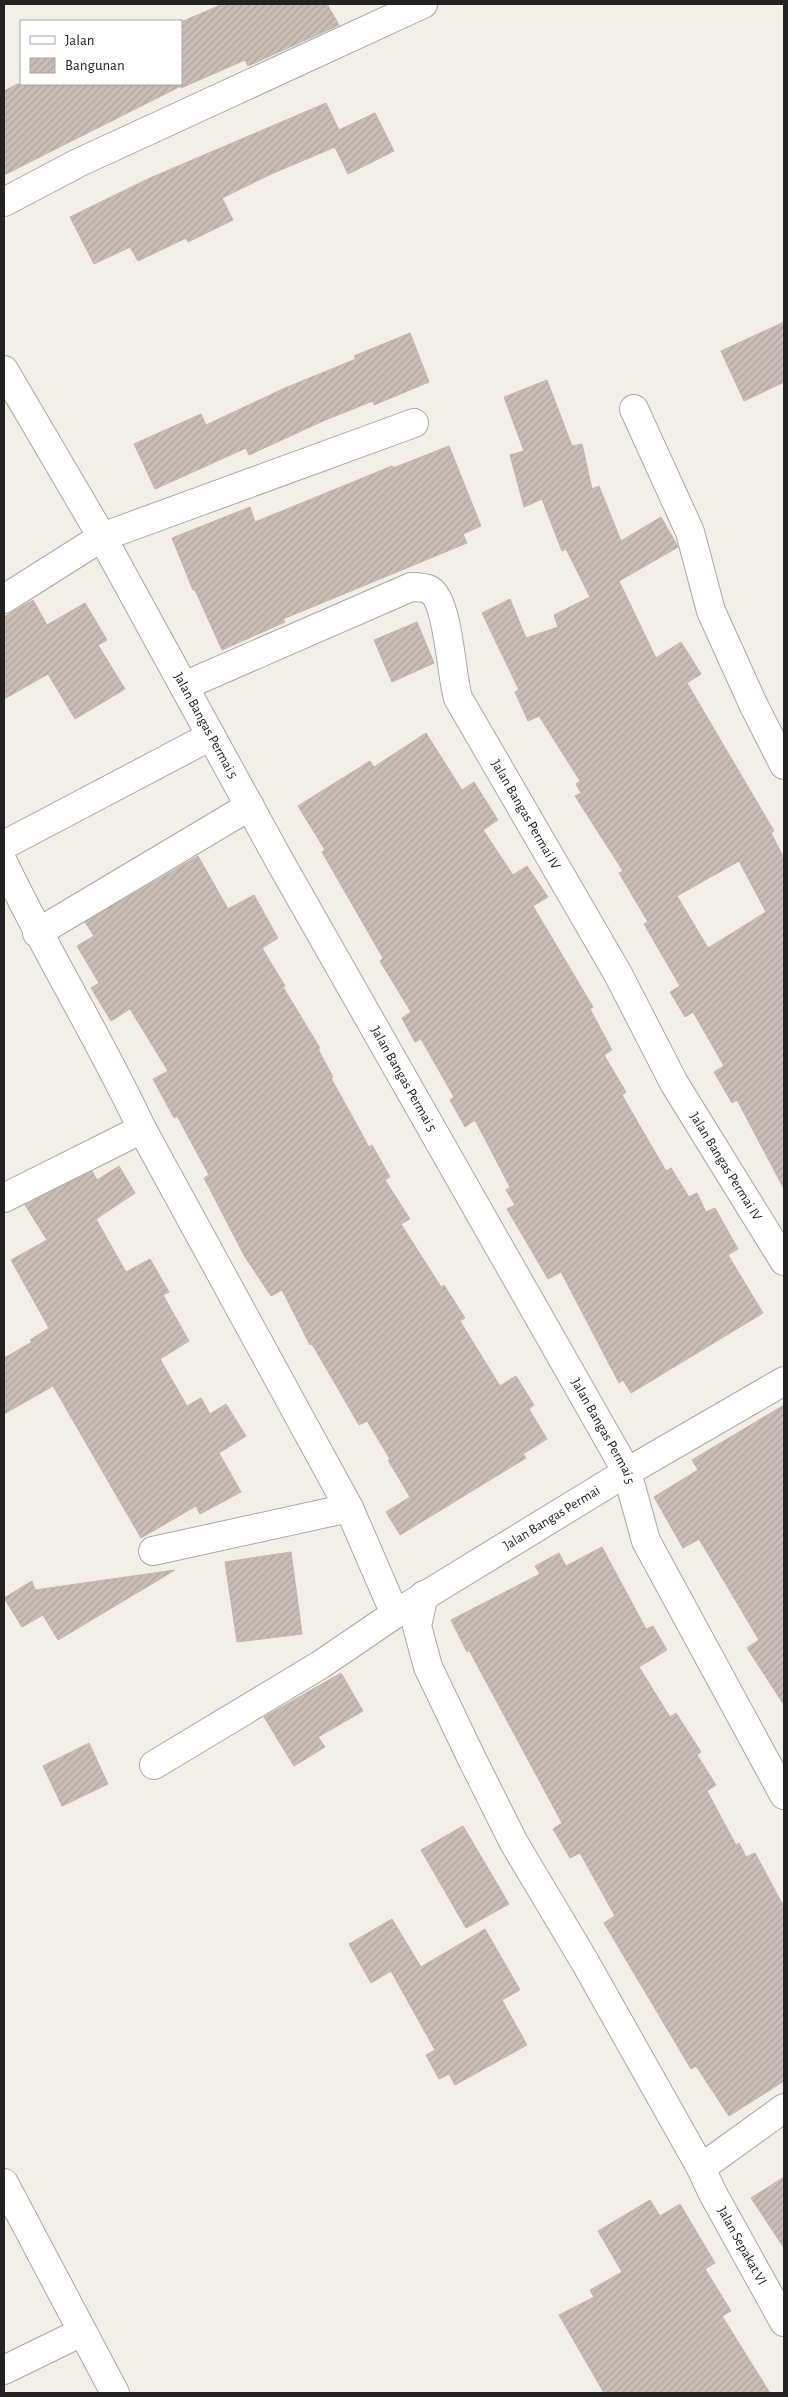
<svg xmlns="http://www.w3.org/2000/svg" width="788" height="2397" font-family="'Alegreya Sans',sans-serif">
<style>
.building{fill:url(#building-hatch);stroke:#c5b4a9;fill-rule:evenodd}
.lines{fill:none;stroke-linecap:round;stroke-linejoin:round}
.minor-casing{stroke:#a9a9a9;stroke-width:30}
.minor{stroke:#fff;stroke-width:28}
.labels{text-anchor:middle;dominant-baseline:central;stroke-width:4.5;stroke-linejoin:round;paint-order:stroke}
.street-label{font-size:14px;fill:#222;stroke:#fff}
</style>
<defs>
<pattern id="building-hatch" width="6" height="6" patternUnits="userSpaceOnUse" patternTransform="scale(1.25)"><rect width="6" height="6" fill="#c8beb7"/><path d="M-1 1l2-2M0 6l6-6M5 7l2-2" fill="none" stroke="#aca39d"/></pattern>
</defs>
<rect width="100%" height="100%" fill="#f2eee8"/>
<g class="building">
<path d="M 223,4 L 327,4 L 339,25 L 248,66 L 245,60 L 181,88 L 181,86 L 4,175 L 4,91 L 18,84 L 181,84 L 181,22 Z"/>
<path d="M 326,103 L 339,130 L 375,113 L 394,151 L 348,174 L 335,147 L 269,175 L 222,198 L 233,220 L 188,242 L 186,238 L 138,261 L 130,247 L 94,264 L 70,217 L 150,178 Z"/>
<path d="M 784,322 L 784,382 L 744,401 L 721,351 Z"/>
<path d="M 410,333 L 429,382 L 374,405 L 373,401 L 323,421 L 249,455 L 246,448 L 155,489 L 134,444 L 201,414 L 206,425 L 285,388 L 356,359 L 354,356 Z"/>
<path d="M 547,380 L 572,446 L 582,444 L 592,489 L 599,486 L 621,541 L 661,517 L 677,545 L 678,547 L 619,581 L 656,658 L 681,642 L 701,674 L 687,683 L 774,831 L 771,833 L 784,858 L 784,1189 L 737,1100 L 732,1103 L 714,1072 L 724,1066 L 693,1012 L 685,1017 L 670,992 L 680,986 L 644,924 L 648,922 L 619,873 L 623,871 L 575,796 L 581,793 L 576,784 L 580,781 L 539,716 L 528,721 L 515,692 L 519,690 L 482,613 L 510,599 L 526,638 L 558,627 L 554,615 L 590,597 L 566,549 L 562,551 L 542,499 L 524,507 L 510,455 L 524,451 L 504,397 ZM 739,861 L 766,912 L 708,948 L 677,896 Z"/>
<path d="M 449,446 L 481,526 L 463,534 L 467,543 L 283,619 L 285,622 L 222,650 L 195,590 L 193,590 L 172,538 L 250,507 L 255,522 L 392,466 L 393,468 Z"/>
<path d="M 33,600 L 47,625 L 85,603 L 107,640 L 98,645 L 125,689 L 75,719 L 48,674 L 4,699 L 4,617 Z"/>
<path d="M 417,622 L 434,663 L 392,682 L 374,640 Z"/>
<path d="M 426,733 L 462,790 L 474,782 L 498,820 L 483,830 L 513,875 L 527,866 L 548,897 L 533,906 L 593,1007 L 590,1009 L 612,1050 L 604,1055 L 626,1092 L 622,1095 L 666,1171 L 671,1168 L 689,1197 L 697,1193 L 706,1212 L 715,1208 L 738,1249 L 728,1255 L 763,1313 L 631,1393 L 623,1380 L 619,1383 L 561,1272 L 548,1279 L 507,1209 L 515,1205 L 506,1190 L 510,1187 L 475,1120 L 465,1127 L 450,1100 L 454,1097 L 421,1039 L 415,1042 L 402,1018 L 411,1012 L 380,961 L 383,958 L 322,852 L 325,850 L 298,806 L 370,761 L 374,767 Z"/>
<path d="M 198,856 L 228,909 L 254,895 L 278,938 L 262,948 L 285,986 L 283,987 L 320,1048 L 318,1049 L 333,1077 L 331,1078 L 369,1147 L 372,1145 L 390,1177 L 385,1180 L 410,1219 L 401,1224 L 441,1287 L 444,1285 L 465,1318 L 460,1321 L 500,1386 L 516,1376 L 534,1405 L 529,1409 L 547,1439 L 523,1454 L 526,1458 L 400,1535 L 386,1512 L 410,1497 L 388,1460 L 390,1459 L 367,1421 L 359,1425 L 312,1344 L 310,1345 L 282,1290 L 271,1296 L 245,1257 L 204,1178 L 209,1175 L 177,1116 L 174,1118 L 153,1079 L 168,1071 L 130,1009 L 111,1021 L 91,988 L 99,983 L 77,946 L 94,936 L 85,922 Z"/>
<path d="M 119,1166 L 135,1193 L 96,1219 L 126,1272 L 150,1259 L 169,1292 L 163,1295 L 189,1341 L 160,1359 L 187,1406 L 201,1398 L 210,1414 L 226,1404 L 246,1436 L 219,1453 L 241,1492 L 200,1514 L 196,1506 L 141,1538 L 53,1386 L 4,1414 L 4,1358 L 32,1342 L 30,1340 L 49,1328 L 11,1260 L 47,1240 L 25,1205 L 92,1171 L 97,1180 Z"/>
<path d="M 784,1405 L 784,1705 L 747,1648 L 759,1640 L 699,1539 L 683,1548 L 654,1497 L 698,1470 L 692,1460 Z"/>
<path d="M 602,1547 L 646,1629 L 653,1626 L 667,1650 L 639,1667 L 670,1717 L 676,1713 L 701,1752 L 697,1755 L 716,1785 L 707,1791 L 736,1845 L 739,1843 L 746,1857 L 755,1853 L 784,1907 L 784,2081 L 729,2116 L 696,2066 L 691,2069 L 604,1923 L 615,1916 L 580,1853 L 570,1858 L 553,1829 L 562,1823 L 469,1650 L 467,1652 L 451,1620 L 540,1574 L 535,1566 L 559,1553 L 566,1566 Z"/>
<path d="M 291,1552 L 302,1634 L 237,1642 L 225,1562 Z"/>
<path d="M 175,1570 L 58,1640 L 43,1615 L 22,1627 L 4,1598 L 32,1581 L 35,1590 Z"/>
<path d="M 341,1673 L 363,1711 L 318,1737 L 325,1747 L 294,1766 L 264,1717 Z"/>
<path d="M 89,1743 L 108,1784 L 62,1806 L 43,1766 Z"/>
<path d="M 463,1826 L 509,1904 L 466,1928 L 421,1850 Z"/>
<path d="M 392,1919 L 421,1967 L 485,1929 L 520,1990 L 502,2000 L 527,2045 L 455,2085 L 449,2074 L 439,2079 L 426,2055 L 435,2050 L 391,1971 L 371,1983 L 349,1944 Z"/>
<path d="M 784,2177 L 784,2248 L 751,2198 Z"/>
<path d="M 650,2200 L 660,2216 L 680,2204 L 715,2263 L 705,2269 L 731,2311 L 722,2316 L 770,2393 L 604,2393 L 559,2315 L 594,2297 L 590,2290 L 622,2272 L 598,2231 Z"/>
</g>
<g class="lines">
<g class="minor-casing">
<g id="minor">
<path d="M 4,202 L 78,163 L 423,4"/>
<path id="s1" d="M 4,370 L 102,537 L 279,860 L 627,1472 L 646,1541 L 784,1795"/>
<path d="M 634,409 L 690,532 L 711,611 L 754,706 L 784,765"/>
<path d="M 4,599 L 102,537 L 414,423"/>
<path id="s2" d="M 184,686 L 411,587 C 417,587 424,587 430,590 C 449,602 451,676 458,698 L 618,974 L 674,1083 L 784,1261"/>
<path d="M 4,845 L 211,736"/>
<path id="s3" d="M 4,864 C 47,954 100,1039 142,1129 L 349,1508 L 395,1614 L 627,1472 L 784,1381"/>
<path d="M 37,933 L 250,806"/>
<path d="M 4,1198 L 142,1129"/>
<path d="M 153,1551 L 349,1508"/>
<path d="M 424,1595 L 417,1626 L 428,1667 L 472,1759 L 514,1843 L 585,1962 L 701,2168 L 784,2108"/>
<path d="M 154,1765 L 320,1665 L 395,1614"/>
<path id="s4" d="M 701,2168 L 712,2192 L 784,2322"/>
<path d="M 4,2183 L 115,2393"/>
<path d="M 4,2370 L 82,2332"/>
</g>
</g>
<use href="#minor" class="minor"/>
</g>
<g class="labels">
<g class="street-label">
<text stroke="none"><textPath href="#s1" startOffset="409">Jalan Bangas Permai 5</textPath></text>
<text stroke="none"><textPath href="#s2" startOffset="515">Jalan Bangas Permai IV</textPath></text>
<text stroke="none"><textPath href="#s1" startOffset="814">Jalan Bangas Permai 5</textPath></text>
<text stroke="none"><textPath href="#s2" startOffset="920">Jalan Bangas Permai IV</textPath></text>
<text stroke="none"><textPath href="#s1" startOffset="1219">Jalan Bangas Permai 5</textPath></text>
<text stroke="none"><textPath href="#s3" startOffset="1030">Jalan Bangas Permai</textPath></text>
<text stroke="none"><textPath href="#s4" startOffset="88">Jalan Sepakat VI</textPath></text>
</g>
</g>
<rect width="788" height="2397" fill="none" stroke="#222222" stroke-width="10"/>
<rect x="20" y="20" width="162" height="65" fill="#ffffff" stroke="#a7a7a7"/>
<rect x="30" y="36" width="25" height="8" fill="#ffffff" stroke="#a7a7a7"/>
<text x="65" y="45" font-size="15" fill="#222222">Jalan</text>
<rect x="30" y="58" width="25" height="15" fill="url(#building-hatch)" stroke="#a7a7a7"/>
<text x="65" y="70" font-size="15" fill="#222222">Bangunan</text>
</svg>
